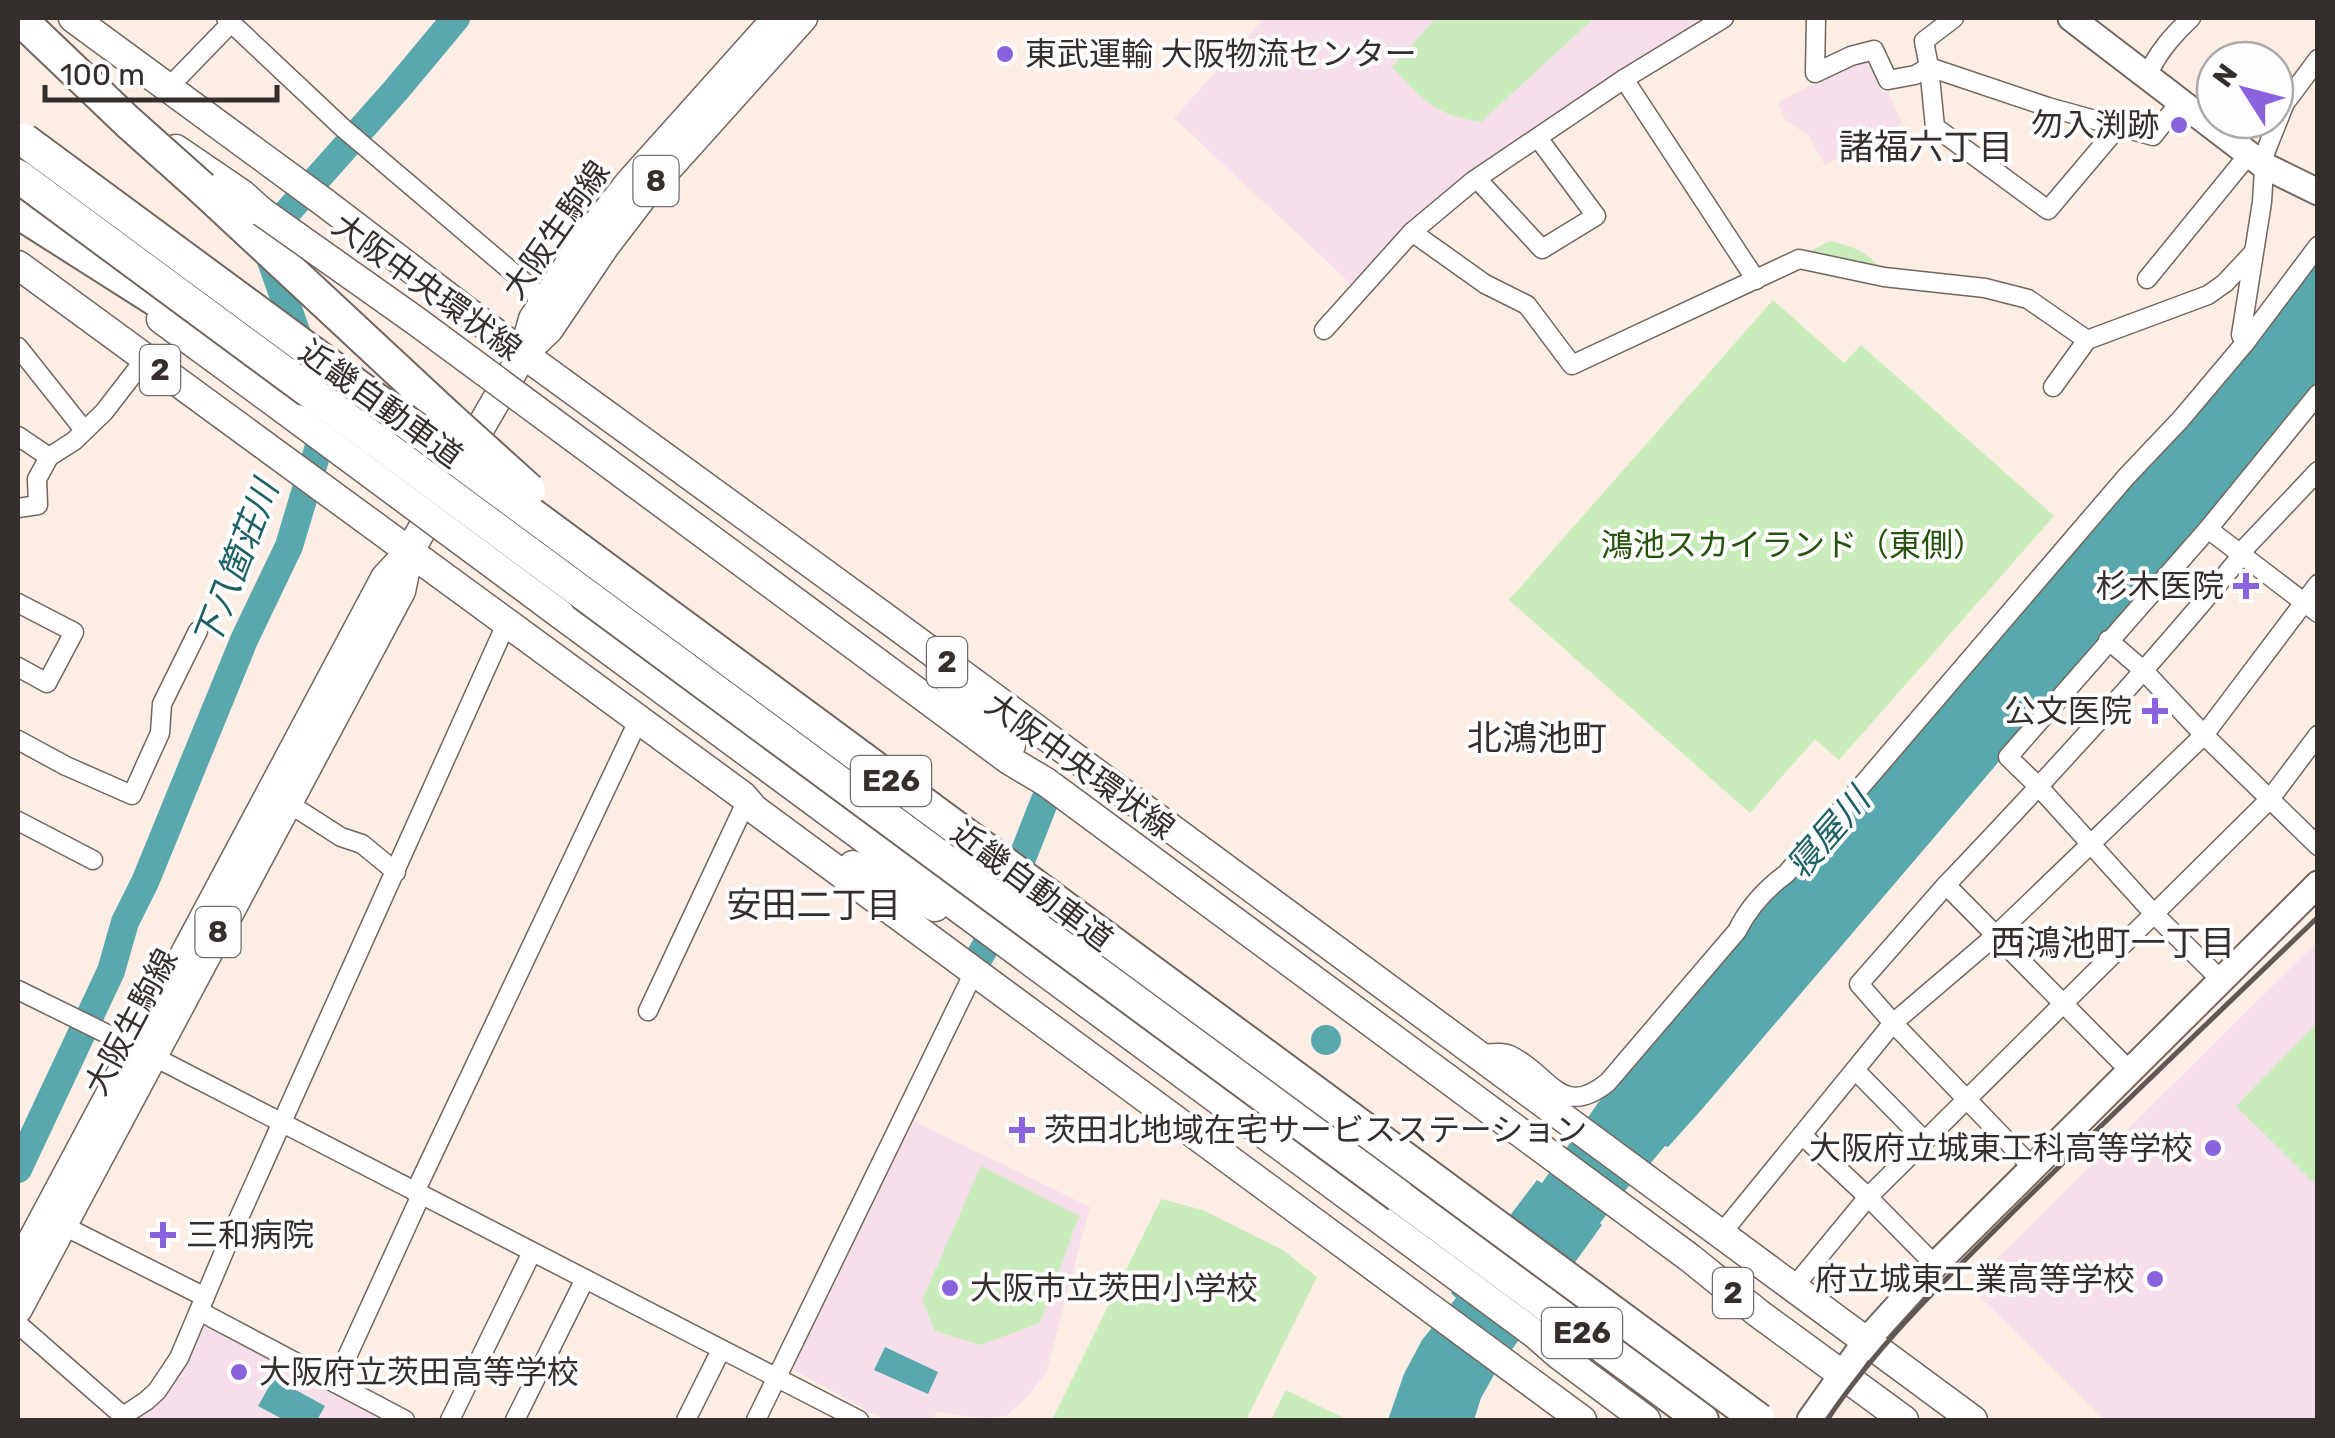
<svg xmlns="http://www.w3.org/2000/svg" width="2335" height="1438" font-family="Rubik,'Noto Sans JP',sans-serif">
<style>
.education{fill:#f6dfea}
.green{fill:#c8edba}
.water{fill:#58a8ad}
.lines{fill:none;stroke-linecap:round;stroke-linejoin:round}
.river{stroke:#58a8ad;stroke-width:28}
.street-casing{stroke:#72665f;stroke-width:21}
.secondary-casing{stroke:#72665f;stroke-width:29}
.primary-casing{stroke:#72665f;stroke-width:31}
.highway-casing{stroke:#72665f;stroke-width:36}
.street{stroke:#fff;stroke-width:18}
.secondary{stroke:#fff;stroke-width:25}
.primary{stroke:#fff;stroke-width:28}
.highway{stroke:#fff;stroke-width:32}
.rail{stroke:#5f5854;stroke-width:5}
.primary-bridge-casing{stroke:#72665f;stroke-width:31;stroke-linecap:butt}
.highway-bridge-casing{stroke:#72665f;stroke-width:36;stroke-linecap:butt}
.primary-bridge{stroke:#fff;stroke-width:28}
.highway-bridge{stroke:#fff;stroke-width:32}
.poi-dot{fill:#8863dd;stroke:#fdfdfd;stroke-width:4}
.labels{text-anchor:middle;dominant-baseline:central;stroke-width:8;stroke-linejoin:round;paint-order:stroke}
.shield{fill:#fdfdfd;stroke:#706d6b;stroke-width:2.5}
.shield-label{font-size:30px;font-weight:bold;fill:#342f2c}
.poi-label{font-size:32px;fill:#342f2c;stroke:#fdfdfd;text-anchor:start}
.street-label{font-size:32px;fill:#342f2c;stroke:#fdfdfd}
.park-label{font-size:32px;fill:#27530e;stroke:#fdfdfd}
.neighbourhood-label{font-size:35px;fill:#342f2c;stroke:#fdfdfd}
.water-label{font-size:35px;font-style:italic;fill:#1e6165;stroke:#fdfdfd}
</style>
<rect width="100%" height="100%" fill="#fcede5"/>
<g class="education">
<path d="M 1264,18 L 1714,18 L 1408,228 L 1351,284 L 1174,118 Z"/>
<path d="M 1872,55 L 1902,123 L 1825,165 L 1809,136 L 1785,120 L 1778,102 Z"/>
<path d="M 2317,942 L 2317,1420 L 2105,1420 L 1969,1286 Z"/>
<path d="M 914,1121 L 1090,1207 L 1046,1373 L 1027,1397 L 1006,1416 L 980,1418 L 937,1412 L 933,1420 L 885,1420 L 792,1369 Z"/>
<path d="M 202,1319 L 390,1420 L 121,1420 L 146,1408 Z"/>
</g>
<g class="green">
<path d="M 1436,18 L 1594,18 L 1481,122 C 1432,114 1424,100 1392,67 Z"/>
<path d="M 1830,241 C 1851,246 1874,253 1883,275 L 1803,255 Z"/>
<path d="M 1773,300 L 1844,363 L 1861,345 L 2054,516 L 1839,760 L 1815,739 L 1750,813 L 1509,600 Z"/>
<path d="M 2317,1023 L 2317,1186 L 2236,1106 Z"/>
<path d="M 981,1166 L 1079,1216 L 1040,1323 L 980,1345 L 935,1331 L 922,1300 Z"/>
<path d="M 1161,1199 L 1203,1210 L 1283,1250 L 1317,1277 L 1246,1420 L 1052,1420 Z"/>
<path d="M 1286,1390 L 1348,1420 L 1271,1420 Z"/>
</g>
<g class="water">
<path d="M 2317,256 L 2318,388 L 1703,1108 L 1668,1147 L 1665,1146 L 1649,1165 L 1646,1164 L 1600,1223 L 1602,1225 L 1495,1373 L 1481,1398 L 1474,1420 L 1388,1420 L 1404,1374 L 1422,1340 L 1456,1298 L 1451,1293 L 1537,1180 L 1542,1183 L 1598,1103 L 1754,921 L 1753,917 L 1770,898 L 1773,899 L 2151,459 Z"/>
<circle cx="1326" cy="1040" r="15"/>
<path d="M 885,1347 L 938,1372 L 928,1394 L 874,1370 Z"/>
<path d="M 274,1378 L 325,1406 L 317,1420 L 284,1420 L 258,1406 Z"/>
</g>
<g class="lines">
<g class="river">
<path d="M 303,351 L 269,255 L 283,217 L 396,90 L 456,18"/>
<path d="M 996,924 L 1045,800"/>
<path d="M 976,963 L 985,947"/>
<path d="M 18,1169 L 111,971 L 125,922 L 145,882 L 244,640 L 289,546 L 319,446 L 316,417"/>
</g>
<g class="street-casing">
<g id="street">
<path d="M 226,18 L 343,128 L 530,287 L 541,304"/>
<path d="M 1816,18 L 1815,73 L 1851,56 L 1874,50 L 1888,80 L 1915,75 L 1929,67 L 1935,127 L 2048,210 L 2119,126"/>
<path d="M 1954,18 L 1924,41 L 1929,67 L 2048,107 L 2153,136 L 2180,102"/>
<path d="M 2147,76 C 2158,52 2172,36 2191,18"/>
<path d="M 1624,79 L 1756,280"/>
<path d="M 169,87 L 231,23"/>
<path d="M 1477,179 L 1542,249 L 1596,216 L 1538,138"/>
<path d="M 1412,232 L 1473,181 L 1624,79 L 1724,18"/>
<path d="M 2147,279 L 2249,154"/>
<path d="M 1324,330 L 1412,232 L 1485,284 L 1527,305 L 1572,365 L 1799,259 L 1884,277 L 1985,288 L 2028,299 L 2087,340 L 2208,295 L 2225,283 L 2252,254"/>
<path d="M 2245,343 L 2241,335 L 2262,202 L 2265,153 L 2285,103 L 2318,59"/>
<path d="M 18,347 L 84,430"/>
<path d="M 2053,387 L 2087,340"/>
<path d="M 18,436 L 49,457"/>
<path d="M 18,508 L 38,505 L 37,479 L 49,457 L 74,441 L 104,412 L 145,359"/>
<path d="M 2208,529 L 2318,613"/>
<path d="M 18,603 L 74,632 L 47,683 L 18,667"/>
<path d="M 2108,640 L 2143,670 L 2204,735 L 2318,846"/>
<path d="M 18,740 L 66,766 L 132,795 L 160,733 L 162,704 L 198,631"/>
<path d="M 288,803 L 341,837 L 362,844 L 396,872"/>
<path d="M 18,821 L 93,860"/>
<path d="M 1946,885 L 1859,984 L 1893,1023 L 2033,1168"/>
<path d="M 2220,979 L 2155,915 L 2039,787 L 2008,757 L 2208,529 L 2318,394"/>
<path d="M 18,990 L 170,1065 L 859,1420"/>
<path d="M 648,1011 L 747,800"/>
<path d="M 1477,1054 C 1487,1054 1501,1051 1510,1055 C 1549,1073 1561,1121 1608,1082 L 1737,931 C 1749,907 1764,890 1786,874 L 2126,477 L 2181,419 L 2245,343 L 2318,246"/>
<path d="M 1855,1070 L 1925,1141"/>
<path d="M 2130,1071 L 1946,885 C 2046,780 2145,673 2237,561 L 2245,548 L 2318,471"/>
<path d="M 1802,1135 L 1868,1197 L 1935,1265"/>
<path d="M 415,1192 L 639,719"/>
<path d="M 64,1226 L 205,1297"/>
<path d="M 1721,1234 L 1893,1023 L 1995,936 L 2204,735 L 2318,584"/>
<path d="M 1793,1288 L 1868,1197 L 2270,799 L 2318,735"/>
<path d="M 199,1311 L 405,1420"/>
<path d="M 18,1324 L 123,1416 L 146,1401 L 157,1391 L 179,1358 L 229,1240 L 507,622"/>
<path d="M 335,1383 L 421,1195"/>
<path d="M 450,1420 L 532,1252"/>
<path d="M 515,1420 L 585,1279"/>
<path d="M 686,1420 L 721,1350"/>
<path d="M 756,1420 L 974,972"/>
</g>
</g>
<g class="secondary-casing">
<g id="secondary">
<path d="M 2071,18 L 2263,165 L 2318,192"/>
<path d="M 1810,1420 L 1866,1341 L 1935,1265 L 2318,884"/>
</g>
</g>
<g class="primary-casing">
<g id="primary">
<path d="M 73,18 L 325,203 L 523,354 L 894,624 L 1973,1420"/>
<path d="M 176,149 L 242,194 L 262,212"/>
<path d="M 18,265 C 258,443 502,618 743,796 L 754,809 L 1582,1420"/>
<path d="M 161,319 L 297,419"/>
<path d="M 527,350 L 549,329 L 605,246 L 644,195 L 803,18"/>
<path d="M 464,456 L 523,354 L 533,319 L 590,233 L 630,182 L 777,18"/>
<path d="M 635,483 L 1009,760 L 1046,782 L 1690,1258 L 1758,1313 L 1904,1420"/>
<path d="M 560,614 L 1535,1334 L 1559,1355 L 1646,1420"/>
<path d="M 947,679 L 1011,745"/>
<path d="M 853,865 L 935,907"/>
<path d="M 18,1267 L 385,578 L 409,552 L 440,498"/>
<path d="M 18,1309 L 401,591 L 409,553"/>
</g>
</g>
<g class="highway-casing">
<g id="highway">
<path d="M 202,188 L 447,416"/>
<path d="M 18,212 L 213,336"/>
<path d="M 1399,1196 L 1702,1420"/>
</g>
</g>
<use href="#street" class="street"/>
<use href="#secondary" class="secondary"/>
<use href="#primary" class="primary"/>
<use href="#highway" class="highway"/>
<path class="rail" d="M 1827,1420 C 1878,1344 1945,1280 2010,1215 C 2111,1115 2215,1016 2318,917"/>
<g class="primary-bridge-casing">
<g id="primary-bridge">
<path d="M 262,212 L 416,321 L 635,483"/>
<path d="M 297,419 L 560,614"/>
</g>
</g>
<g class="highway-bridge-casing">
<g id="highway-bridge">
<path d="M 19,18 L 128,122 L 202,188"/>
<path d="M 24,140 L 1759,1420"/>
<path d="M 18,176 L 1399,1196"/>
<path d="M 447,416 L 529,490"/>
</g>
</g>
<use href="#primary-bridge" class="primary-bridge"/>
<use href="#highway-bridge" class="highway-bridge"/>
</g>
<g class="poi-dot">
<circle cx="1005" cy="54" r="10"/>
<circle cx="2179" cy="125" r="10"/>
<path d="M2241 571h10v10h10v10h-10v10h-10v-10h-10v-10h10z"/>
<path d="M2150 696h10v10h10v10h-10v10h-10v-10h-10v-10h10z"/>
<path d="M1017 1115h10v10h10v10h-10v10h-10v-10h-10v-10h10z"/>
<circle cx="2213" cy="1148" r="10"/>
<path d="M158 1220h10v10h10v10h-10v10h-10v-10h-10v-10h10z"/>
<circle cx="2155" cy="1279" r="10"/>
<circle cx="950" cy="1288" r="10"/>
<circle cx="239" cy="1372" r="10"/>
</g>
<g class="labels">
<g class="shield">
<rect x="633.5" y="156" width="45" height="50" rx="8"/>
<rect x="140" y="345" width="40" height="50" rx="8"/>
<rect x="927" y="637" width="40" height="50" rx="8"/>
<rect x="851" y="756" width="80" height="50" rx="8"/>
<rect x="195.5" y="907" width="45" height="50" rx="8"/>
<rect x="1713" y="1268" width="40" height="50" rx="8"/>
<rect x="1542" y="1308" width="80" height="50" rx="8"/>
</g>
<g class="shield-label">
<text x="656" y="181">8</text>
<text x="160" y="370">2</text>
<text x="947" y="662">2</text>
<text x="891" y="781">E26</text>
<text x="218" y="932">8</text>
<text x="1733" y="1293">2</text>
<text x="1582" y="1333">E26</text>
</g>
<g class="poi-label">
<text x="1025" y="54">東武運輸 大阪物流センター</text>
<text x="2159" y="125" text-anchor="end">勿入渕跡</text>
<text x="2224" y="586" text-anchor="end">杉木医院</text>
<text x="2132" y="711" text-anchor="end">公文医院</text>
<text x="1044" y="1130">茨田北地域在宅サービスステーション</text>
<text x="2193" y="1148" text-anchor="end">大阪府立城東工科高等学校</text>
<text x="186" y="1235">三和病院</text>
<text x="2135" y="1279" text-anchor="end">府立城東工業高等学校</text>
<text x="970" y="1288">大阪市立茨田小学校</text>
<text x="259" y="1372">大阪府立茨田高等学校</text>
</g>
<g class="street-label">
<text transform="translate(556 230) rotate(-55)">大阪生駒線</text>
<text transform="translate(427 287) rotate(36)">大阪中央環状線</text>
<text transform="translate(381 404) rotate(36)">近畿自動車道</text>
<text transform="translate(1080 766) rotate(36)">大阪中央環状線</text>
<text transform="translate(1032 886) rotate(37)">近畿自動車道</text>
<text transform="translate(131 1022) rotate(-62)">大阪生駒線</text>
</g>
<g class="park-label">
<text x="1793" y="545">鴻池スカイランド（東側）</text>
</g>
<g class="neighbourhood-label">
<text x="1926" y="147">諸福六丁目</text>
<text x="1537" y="738">北鴻池町</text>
<text x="814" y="905">安田二丁目</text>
<text x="2113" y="943">西鴻池町一丁目</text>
</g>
<g class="water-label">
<text transform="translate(236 564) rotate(-69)">下八箇荘川</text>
<text transform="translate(1828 833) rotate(-49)">寝屋川</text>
</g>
</g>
<rect width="2335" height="1438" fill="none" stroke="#342f2c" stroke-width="40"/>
<g transform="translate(2245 90) rotate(306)"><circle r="48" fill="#fdfdfd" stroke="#adaba9" stroke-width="2.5"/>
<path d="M0-8L18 38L0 25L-18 38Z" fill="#8863dd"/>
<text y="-15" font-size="28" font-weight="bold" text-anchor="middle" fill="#342f2c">N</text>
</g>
<path d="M45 85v15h232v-15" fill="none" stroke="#342f2c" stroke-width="5"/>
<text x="60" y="85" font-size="30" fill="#342f2c" stroke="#fdfdfd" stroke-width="8" paint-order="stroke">100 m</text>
</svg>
